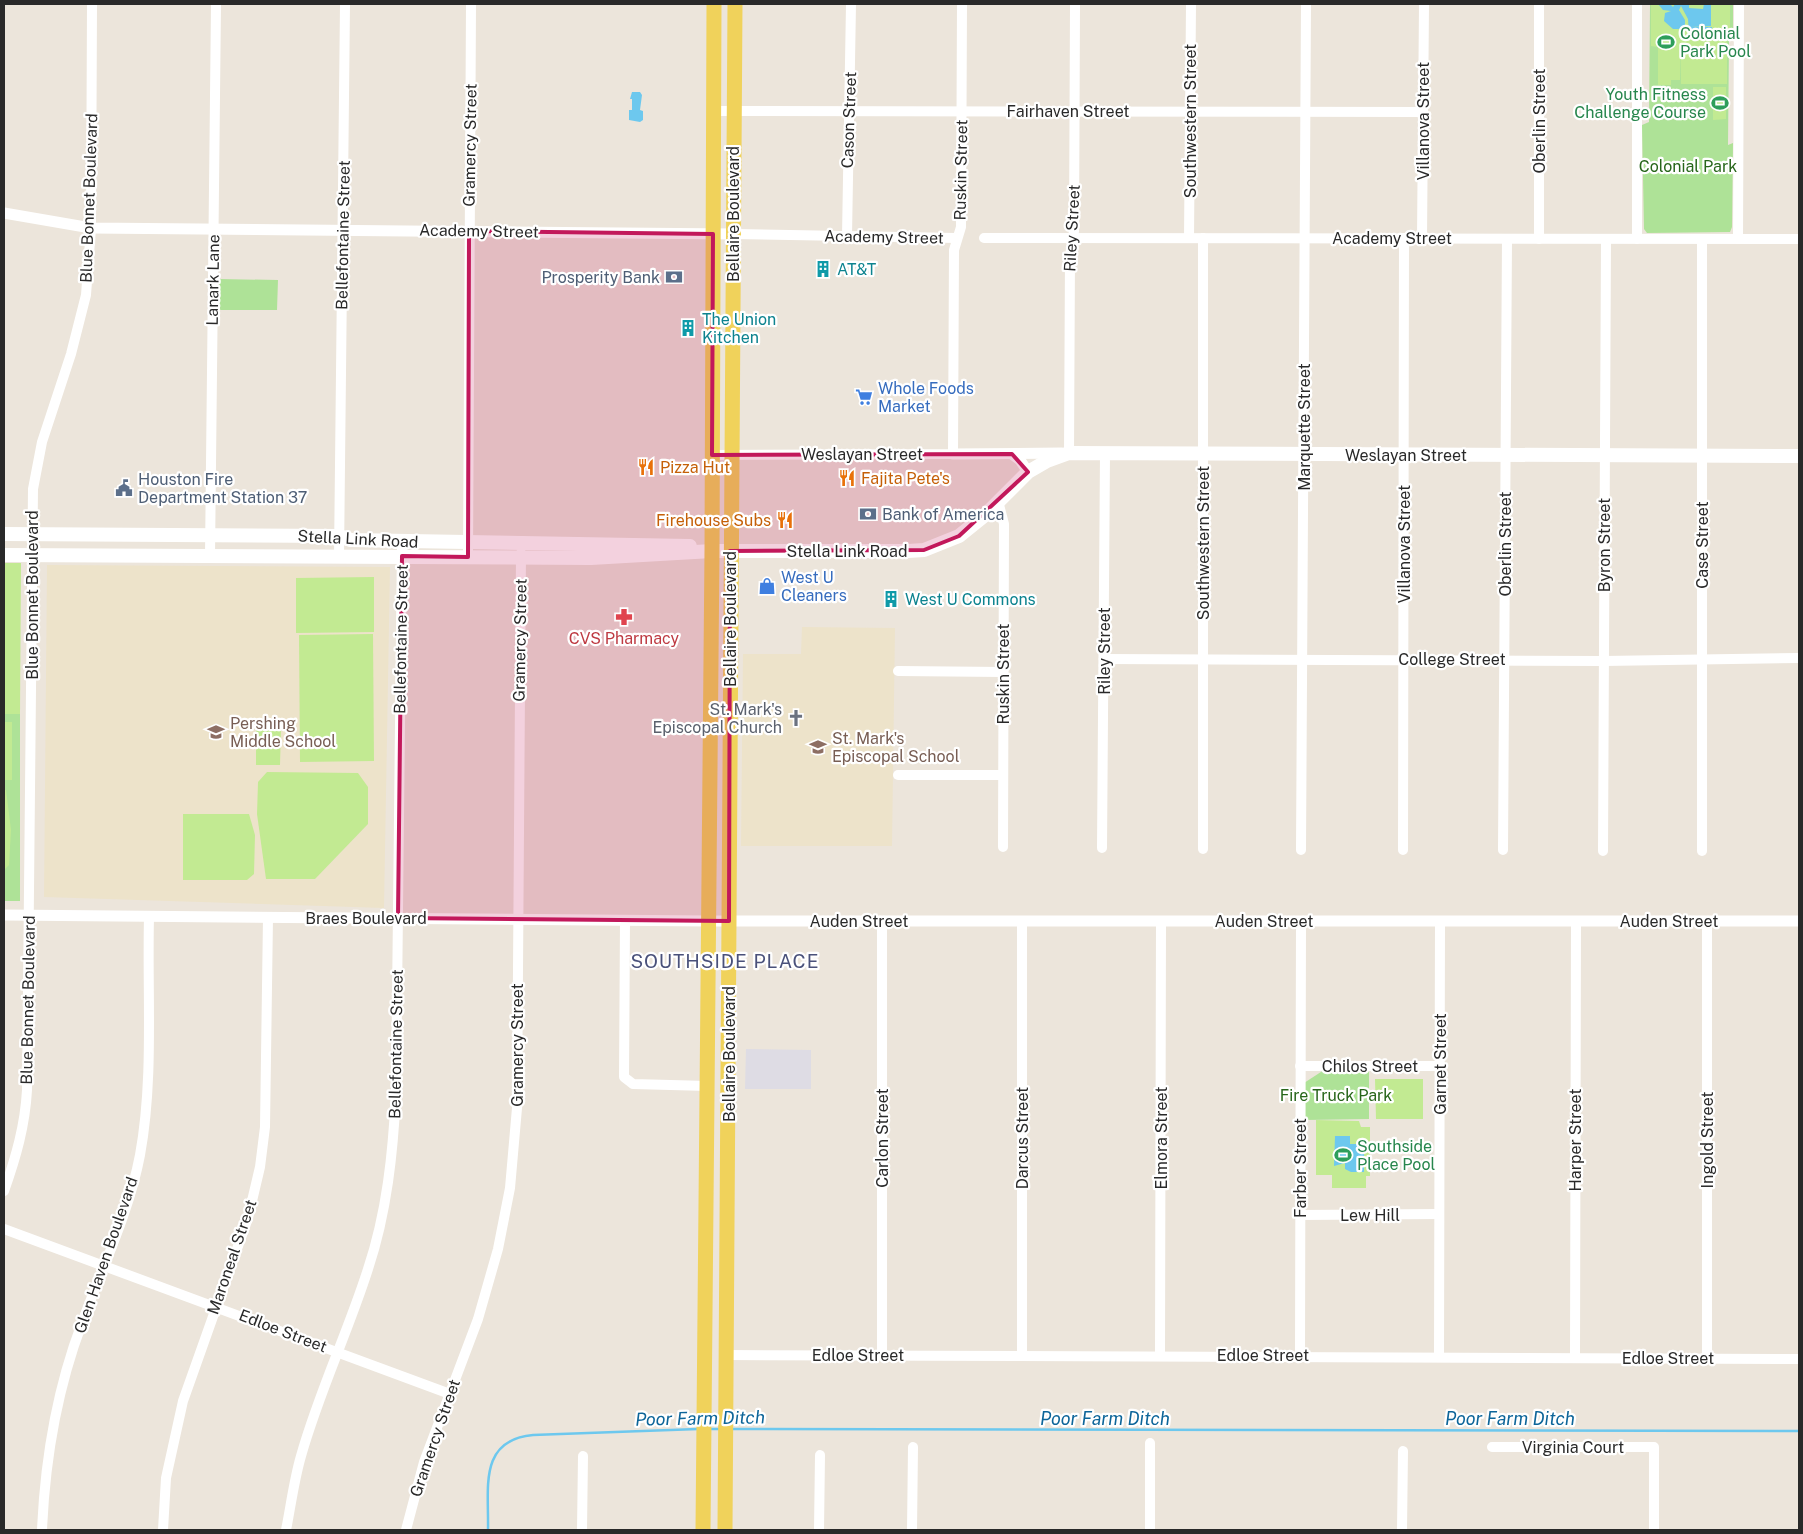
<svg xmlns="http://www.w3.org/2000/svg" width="1803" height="1534" font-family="'Public Sans',sans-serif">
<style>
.industrial{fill:#dedce4}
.education{fill:#ede3ca}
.green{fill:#aee297}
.pitch{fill:#c2ea92}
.water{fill:#6dc8ee}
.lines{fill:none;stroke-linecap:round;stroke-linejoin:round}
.stream{stroke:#6dc8ee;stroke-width:2.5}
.minor{stroke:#fff;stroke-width:10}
.tertiary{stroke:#fff;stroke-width:11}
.secondary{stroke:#fff;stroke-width:14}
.primary{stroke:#f0d25b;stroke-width:15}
.marked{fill:#c2185b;fill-opacity:0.2;stroke:#c2185b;stroke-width:4;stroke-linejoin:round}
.labels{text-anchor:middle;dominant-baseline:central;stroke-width:4.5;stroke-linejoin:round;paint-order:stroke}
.leisure-label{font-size:16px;fill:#27864d;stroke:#fff;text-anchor:start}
.street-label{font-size:16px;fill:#292929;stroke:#fff}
.park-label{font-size:16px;fill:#27661a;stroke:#fff}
.culture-label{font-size:16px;fill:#0d838f;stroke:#fff;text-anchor:start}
.service-label{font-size:16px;fill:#4e5e75;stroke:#fff;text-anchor:start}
.shop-label{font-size:16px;fill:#366cbe;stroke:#fff;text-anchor:start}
.food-label{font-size:16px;fill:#c56008;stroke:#fff;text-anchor:start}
.health-label{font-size:16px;fill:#be3a42;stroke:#fff}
.worship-label{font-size:16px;fill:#5b616d;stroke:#fff;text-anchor:end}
.education-label{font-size:16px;fill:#785e54;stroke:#fff;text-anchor:start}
.water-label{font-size:18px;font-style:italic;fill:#0d6599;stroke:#fff}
.quarter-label{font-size:19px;letter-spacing:1px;fill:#4a517a;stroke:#fff}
</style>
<rect width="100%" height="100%" fill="#ece5db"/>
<path class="industrial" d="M 746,1049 L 811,1050 L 811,1089 L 745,1089 Z"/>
<g class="education">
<path d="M 47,565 L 390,567 L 384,908 L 44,897 Z"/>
<path d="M 802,627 L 895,628 L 892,846 L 741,846 L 743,654 L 801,654 Z"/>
</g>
<g class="green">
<path d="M 1650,4 L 1733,4 L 1733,39 L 1729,40 L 1728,145 L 1733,143 L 1732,227 L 1730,232 L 1647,233 L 1644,229 L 1642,125 L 1649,122 Z"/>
<path d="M 219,279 L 278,280 L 277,310 L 219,310 Z"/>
<path d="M 4,647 L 17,714 L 20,714 L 20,901 L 4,901 Z"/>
<path d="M 1324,1070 L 1369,1070 L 1369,1119 L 1305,1120 L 1304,1083 Z"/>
</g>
<g class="pitch">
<path d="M 1651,4 L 1730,4 L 1730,37 L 1727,38 L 1727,84 L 1681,84 L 1681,37 L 1680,80 L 1671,80 L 1671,85 L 1658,85 L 1658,47 L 1651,46 Z"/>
<path d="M 1713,87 L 1726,87 L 1726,119 L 1713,120 Z"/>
<path d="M 4,563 L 21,563 L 20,714 L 4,714 Z"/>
<path d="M 374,577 L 374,632 L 296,633 L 296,578 Z"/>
<path d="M 373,634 L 374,761 L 300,762 L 299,635 Z"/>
<rect x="4" y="722" width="8" height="58"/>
<path d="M 256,727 L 281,728 L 280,765 L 256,765 Z"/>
<path d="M 267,772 L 358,773 L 368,787 L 368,824 L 315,879 L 266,879 L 257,814 L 258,782 Z"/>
<path d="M 4,790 L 6,790 L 11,830 L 9,865 L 5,869 Z"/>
<path d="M 183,814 L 249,814 L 255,835 L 254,874 L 247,880 L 183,880 Z"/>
<path d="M 1375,1079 L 1423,1079 L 1423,1119 L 1376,1119 Z"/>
<path d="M 1316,1120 L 1359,1121 L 1361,1127 L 1370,1127 L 1370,1176 L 1366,1176 L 1366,1188 L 1332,1188 L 1332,1175 L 1316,1175 Z"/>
</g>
<g class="water">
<path d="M 1658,4 L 1670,4 L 1673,7 L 1675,4 L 1689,4 L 1689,8 L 1703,9 L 1704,4 L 1711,4 L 1711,26 L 1691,27 L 1712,27 L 1712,34 L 1689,35 L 1688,19 L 1681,6 L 1679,10 L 1685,20 L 1685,29 L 1673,29 L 1664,21 L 1665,13 L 1671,11 L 1663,10 Z"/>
<path d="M 632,92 L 640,92 L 642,95 L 640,110 L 643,111 L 643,120 L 640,122 L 629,120 L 629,110 L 632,110 L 632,99 L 630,99 Z"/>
<path d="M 1335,1136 L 1350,1136 L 1350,1144 L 1364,1144 L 1364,1172 L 1351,1172 L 1345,1169 L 1345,1163 L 1334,1166 Z"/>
</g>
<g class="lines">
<g class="stream">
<path d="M 708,1429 L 720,1429"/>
<path d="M 731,1429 L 1799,1431"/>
<path d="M 488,1530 C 489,1488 478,1440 533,1435 L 698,1429"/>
</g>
<g class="minor">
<path d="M 1539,4 L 1539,239"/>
<path d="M 714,111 L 1423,112"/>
<path d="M 734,234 L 956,238"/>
<path d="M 847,236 L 851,4"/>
<path d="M 984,238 L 1799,239"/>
<path d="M 1189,238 L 1191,4"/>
<path d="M 1422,238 L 1424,4"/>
<path d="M 1637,239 L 1637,4"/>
<path d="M 1738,239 L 1739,4"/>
<path d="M 1069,453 L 1070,255 L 1074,231 L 1075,4"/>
<path d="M 712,455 L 953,454 L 954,250 L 961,227 L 962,4"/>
<path d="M 998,501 L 1004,524 L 1003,847"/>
<path d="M 210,556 L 216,4"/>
<path d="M 339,557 L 345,4"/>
<path d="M 468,557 L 471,4"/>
<path d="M 1104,659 L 1604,661 L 1799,658"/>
<path d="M 898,671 L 1003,672"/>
<path d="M 898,775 L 1003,775"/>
<path d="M 1102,848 L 1105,454"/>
<path d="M 1203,849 L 1203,238"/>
<path d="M 1301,850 L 1306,4"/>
<path d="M 1403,850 L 1404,238"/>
<path d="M 1503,850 L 1507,239"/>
<path d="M 1603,851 L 1606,239"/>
<path d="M 1702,851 L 1702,239"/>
<path d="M 625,920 L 624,1077 L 633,1084 L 708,1086"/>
<path d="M 882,921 L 882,1355"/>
<path d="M 1300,1066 L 1440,1066"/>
<path d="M 4,1191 C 16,1157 25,1126 27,1090 L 33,489 L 42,442 L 71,354 L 86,295 L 91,228 L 92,4"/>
<path d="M 1300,1215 L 1439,1214"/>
<path d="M 4,1229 L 450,1394"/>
<path d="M 727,1355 L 1799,1359"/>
<path d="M 1022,1355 L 1022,921"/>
<path d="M 1160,1355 L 1161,921"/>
<path d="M 1300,1355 L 1301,921"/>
<path d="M 1439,1356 L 1440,921"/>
<path d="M 1575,1358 L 1576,921"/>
<path d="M 1707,1359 L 1707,921"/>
<path d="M 1492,1447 L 1654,1447 L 1654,1530"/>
<path d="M 42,1530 C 45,1460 57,1389 82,1323 C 102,1268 129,1213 140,1155 C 154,1079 147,995 149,917"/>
<path d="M 163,1530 L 166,1478 L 183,1401 L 248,1218 L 260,1167 L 265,1127 L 268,917"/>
<path d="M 286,1530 C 291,1505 294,1480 301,1456 C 319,1392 348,1332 368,1269 C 387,1212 393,1153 396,1093 L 402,541"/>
<path d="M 406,1530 L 424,1462 L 478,1319 L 498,1249 L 510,1188 L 517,1108 L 521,553"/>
<path d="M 582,1530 L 583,1456"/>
<path d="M 819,1530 L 820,1455"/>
<path d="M 912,1530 L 913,1447"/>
<path d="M 1150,1530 L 1150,1443"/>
<path d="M 1402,1530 L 1403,1451"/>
</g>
<g class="tertiary">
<path d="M 4,213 L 91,228 L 734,234"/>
<path d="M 953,454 L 1062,453"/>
<path d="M 1012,454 L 1020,460 L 1028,472"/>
<path d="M 4,915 L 709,921 L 1799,921"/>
</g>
<g class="secondary">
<path d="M 4,534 L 339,536 L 351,540 L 690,546"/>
<path d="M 4,555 L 591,558 L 712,551 L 908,551 L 924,550 L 959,536 L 985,515 L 1028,472 L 1047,461 L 1069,453 L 1799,456"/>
</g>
<g class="primary">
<path d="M 703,1530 L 712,551 L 714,4"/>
<path d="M 725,1530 L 735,4"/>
</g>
</g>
<path class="marked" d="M 469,231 L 713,234 L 712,455 L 1012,454 L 1028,472 L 959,536 L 924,550 L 730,551 L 729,921 L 398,918 L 402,556 L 468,557 Z"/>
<defs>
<g id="stadium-bare" transform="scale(1.35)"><path d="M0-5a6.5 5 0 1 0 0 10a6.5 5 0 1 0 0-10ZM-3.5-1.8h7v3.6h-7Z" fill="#2e9e5b" stroke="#fff" stroke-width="2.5" paint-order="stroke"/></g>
<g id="building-bare" transform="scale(1.35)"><path d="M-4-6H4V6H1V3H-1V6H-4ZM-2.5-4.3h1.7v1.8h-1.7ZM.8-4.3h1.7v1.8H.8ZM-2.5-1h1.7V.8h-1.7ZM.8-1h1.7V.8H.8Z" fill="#0f9aa8" stroke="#fff" stroke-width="2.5" paint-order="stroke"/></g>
<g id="bank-bare" transform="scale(1.35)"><path d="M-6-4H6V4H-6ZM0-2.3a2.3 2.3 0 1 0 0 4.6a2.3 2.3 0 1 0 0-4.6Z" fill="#5c6f8a" stroke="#fff" stroke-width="2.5" paint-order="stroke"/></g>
<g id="supermarket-bare" transform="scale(1.35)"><path d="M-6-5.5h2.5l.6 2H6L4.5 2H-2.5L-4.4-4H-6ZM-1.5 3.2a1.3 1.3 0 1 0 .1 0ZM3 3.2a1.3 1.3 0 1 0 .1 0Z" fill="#3f7fe0" stroke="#fff" stroke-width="2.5" paint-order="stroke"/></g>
<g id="restaurant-bare" transform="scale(1.35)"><path d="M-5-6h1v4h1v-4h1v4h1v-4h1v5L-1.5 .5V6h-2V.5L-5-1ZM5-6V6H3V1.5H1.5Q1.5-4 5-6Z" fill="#e8710a" stroke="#fff" stroke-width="2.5" paint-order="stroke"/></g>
<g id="civic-bare" transform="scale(1.35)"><path d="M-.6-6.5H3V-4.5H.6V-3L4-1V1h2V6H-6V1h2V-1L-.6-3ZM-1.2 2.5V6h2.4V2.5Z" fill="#5c6f8a" stroke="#fff" stroke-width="2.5" paint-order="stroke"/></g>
<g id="shop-bare" transform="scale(1.35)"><path d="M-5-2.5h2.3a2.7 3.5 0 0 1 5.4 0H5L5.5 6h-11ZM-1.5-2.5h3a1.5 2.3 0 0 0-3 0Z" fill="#3f7fe0" stroke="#fff" stroke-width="2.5" paint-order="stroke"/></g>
<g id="pharmacy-bare" transform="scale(1.35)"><path d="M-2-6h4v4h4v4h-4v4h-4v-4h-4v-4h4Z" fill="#e0444e" stroke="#fff" stroke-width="2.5" paint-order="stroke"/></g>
<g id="church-bare" transform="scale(1.35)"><path d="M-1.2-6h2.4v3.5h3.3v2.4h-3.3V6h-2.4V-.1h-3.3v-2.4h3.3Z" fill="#6b7280" stroke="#fff" stroke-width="2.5" paint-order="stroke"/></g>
<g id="school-bare" transform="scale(1.35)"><path d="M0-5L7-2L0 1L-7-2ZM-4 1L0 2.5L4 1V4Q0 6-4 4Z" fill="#8d6e63" stroke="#fff" stroke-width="2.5" paint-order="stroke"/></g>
</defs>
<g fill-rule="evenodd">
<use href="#stadium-bare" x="1666" y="42"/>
<use href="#stadium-bare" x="1720" y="103"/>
<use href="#building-bare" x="823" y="269"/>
<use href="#bank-bare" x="674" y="277"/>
<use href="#building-bare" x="688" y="328"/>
<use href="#supermarket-bare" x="864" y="397"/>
<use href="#restaurant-bare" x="646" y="467"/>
<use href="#restaurant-bare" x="847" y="478"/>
<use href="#civic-bare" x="124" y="488"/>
<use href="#bank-bare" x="868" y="514"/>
<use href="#restaurant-bare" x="785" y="520"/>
<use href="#shop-bare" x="767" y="586"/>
<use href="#building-bare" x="891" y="599"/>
<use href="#pharmacy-bare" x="624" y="617"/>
<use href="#church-bare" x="796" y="718"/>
<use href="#school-bare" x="216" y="732"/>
<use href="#school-bare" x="818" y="747"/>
<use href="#stadium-bare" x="1343" y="1155"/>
</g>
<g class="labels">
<g class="leisure-label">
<text x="1680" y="33">Colonial<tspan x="1680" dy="18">Park Pool</tspan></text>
<text x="1706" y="94" text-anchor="end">Youth Fitness<tspan x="1706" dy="18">Challenge Course</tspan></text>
<text x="1357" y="1146">Southside<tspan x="1357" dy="18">Place Pool</tspan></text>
</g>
<g class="street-label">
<text x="1068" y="111">Fairhaven Street</text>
<text transform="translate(849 120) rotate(-88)">Cason Street</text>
<text transform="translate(1190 121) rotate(-90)">Southwestern Street</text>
<text transform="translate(1423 121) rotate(-90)">Villanova Street</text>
<text transform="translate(1539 121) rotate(-90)">Oberlin Street</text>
<text transform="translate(470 145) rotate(-89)">Gramercy Street</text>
<text transform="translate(961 170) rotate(-89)">Ruskin Street</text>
<text transform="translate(89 198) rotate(-88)">Blue Bonnet Boulevard</text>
<text transform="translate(733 214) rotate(-90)">Bellaire Boulevard</text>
<text transform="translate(1072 228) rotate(-87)">Riley Street</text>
<text transform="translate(479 231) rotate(1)">Academy Street</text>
<text transform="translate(343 235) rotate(-89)">Bellefontaine Street</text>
<text transform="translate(884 237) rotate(1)">Academy Street</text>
<text x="1392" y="238">Academy Street</text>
<text transform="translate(213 280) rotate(-89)">Lanark Lane</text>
<text transform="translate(1304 427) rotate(-90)">Marquette Street</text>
<text x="862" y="454">Weslayan Street</text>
<text x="1406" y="455">Weslayan Street</text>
<text transform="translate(358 539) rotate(3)">Stella Link Road</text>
<text transform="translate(1203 543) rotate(-90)">Southwestern Street</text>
<text transform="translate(1404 544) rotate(-90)">Villanova Street</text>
<text transform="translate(1505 544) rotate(-90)">Oberlin Street</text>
<text transform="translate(1604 545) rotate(-90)">Byron Street</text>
<text transform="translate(1702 545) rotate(-90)">Case Street</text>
<text x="847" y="551">Stella Link Road</text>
<text transform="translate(32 595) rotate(-90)">Blue Bonnet Boulevard</text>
<text transform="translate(730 619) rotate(-90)">Bellaire Boulevard</text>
<text transform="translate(401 639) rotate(-89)">Bellefontaine Street</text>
<text transform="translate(520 640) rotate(-89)">Gramercy Street</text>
<text transform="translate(1104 651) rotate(-90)">Riley Street</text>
<text x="1452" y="659">College Street</text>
<text transform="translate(1003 674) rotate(-90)">Ruskin Street</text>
<text x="366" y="918">Braes Boulevard</text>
<text x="859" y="921">Auden Street</text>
<text x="1264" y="921">Auden Street</text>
<text x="1669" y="921">Auden Street</text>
<text transform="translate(28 1000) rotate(-89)">Blue Bonnet Boulevard</text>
<text transform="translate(396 1044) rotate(-89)">Bellefontaine Street</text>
<text transform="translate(517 1045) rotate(-90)">Gramercy Street</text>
<text transform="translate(729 1054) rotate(-90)">Bellaire Boulevard</text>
<text transform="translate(1440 1064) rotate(-90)">Garnet Street</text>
<text x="1370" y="1066">Chilos Street</text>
<text transform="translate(882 1138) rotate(-90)">Carlon Street</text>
<text transform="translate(1022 1138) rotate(-90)">Darcus Street</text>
<text transform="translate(1161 1138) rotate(-90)">Elmora Street</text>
<text transform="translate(1575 1140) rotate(-90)">Harper Street</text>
<text transform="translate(1707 1140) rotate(-90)">Ingold Street</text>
<text transform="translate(1300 1168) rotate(-90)">Farber Street</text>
<text x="1370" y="1215">Lew Hill</text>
<text transform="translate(106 1255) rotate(-71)">Glen Haven Boulevard</text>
<text transform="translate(232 1257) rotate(-71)">Maroneal Street</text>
<text transform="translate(283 1331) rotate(21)">Edloe Street</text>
<text x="858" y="1355">Edloe Street</text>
<text x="1263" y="1355">Edloe Street</text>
<text x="1668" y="1358">Edloe Street</text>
<text transform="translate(435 1438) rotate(-71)">Gramercy Street</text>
<text x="1573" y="1447">Virginia Court</text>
</g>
<g class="park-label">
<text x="1688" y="166">Colonial Park</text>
<text x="1336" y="1095">Fire Truck Park</text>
</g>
<g class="culture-label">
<text x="837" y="269">AT&amp;T</text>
<text x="702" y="319">The Union<tspan x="702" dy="18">Kitchen</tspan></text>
<text x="905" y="599">West U Commons</text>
</g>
<g class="service-label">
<text x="660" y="277" text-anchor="end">Prosperity Bank</text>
<text x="138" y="479">Houston Fire<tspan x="138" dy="18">Department Station 37</tspan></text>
<text x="882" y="514">Bank of America</text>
</g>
<g class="shop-label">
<text x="878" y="388">Whole Foods<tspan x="878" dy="18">Market</tspan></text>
<text x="781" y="577">West U<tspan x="781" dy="18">Cleaners</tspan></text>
</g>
<g class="food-label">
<text x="660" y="467">Pizza Hut</text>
<text x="861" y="478">Fajita Pete's</text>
<text x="771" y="520" text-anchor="end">Firehouse Subs</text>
</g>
<g class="health-label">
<text x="624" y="638">CVS Pharmacy</text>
</g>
<g class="worship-label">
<text x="782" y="709">St. Mark's<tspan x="782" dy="18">Episcopal Church</tspan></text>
</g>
<g class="education-label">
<text x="230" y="723">Pershing<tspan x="230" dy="18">Middle School</tspan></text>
<text x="832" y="738">St. Mark's<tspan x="832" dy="18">Episcopal School</tspan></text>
</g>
<g class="water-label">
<text transform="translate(700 1418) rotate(-1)">Poor Farm Ditch</text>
<text x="1105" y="1418">Poor Farm Ditch</text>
<text x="1510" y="1418">Poor Farm Ditch</text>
</g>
<g class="quarter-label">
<text x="725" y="961">SOUTHSIDE PLACE</text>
</g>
</g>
<rect width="1803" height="1534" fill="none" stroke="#292929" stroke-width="10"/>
</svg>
